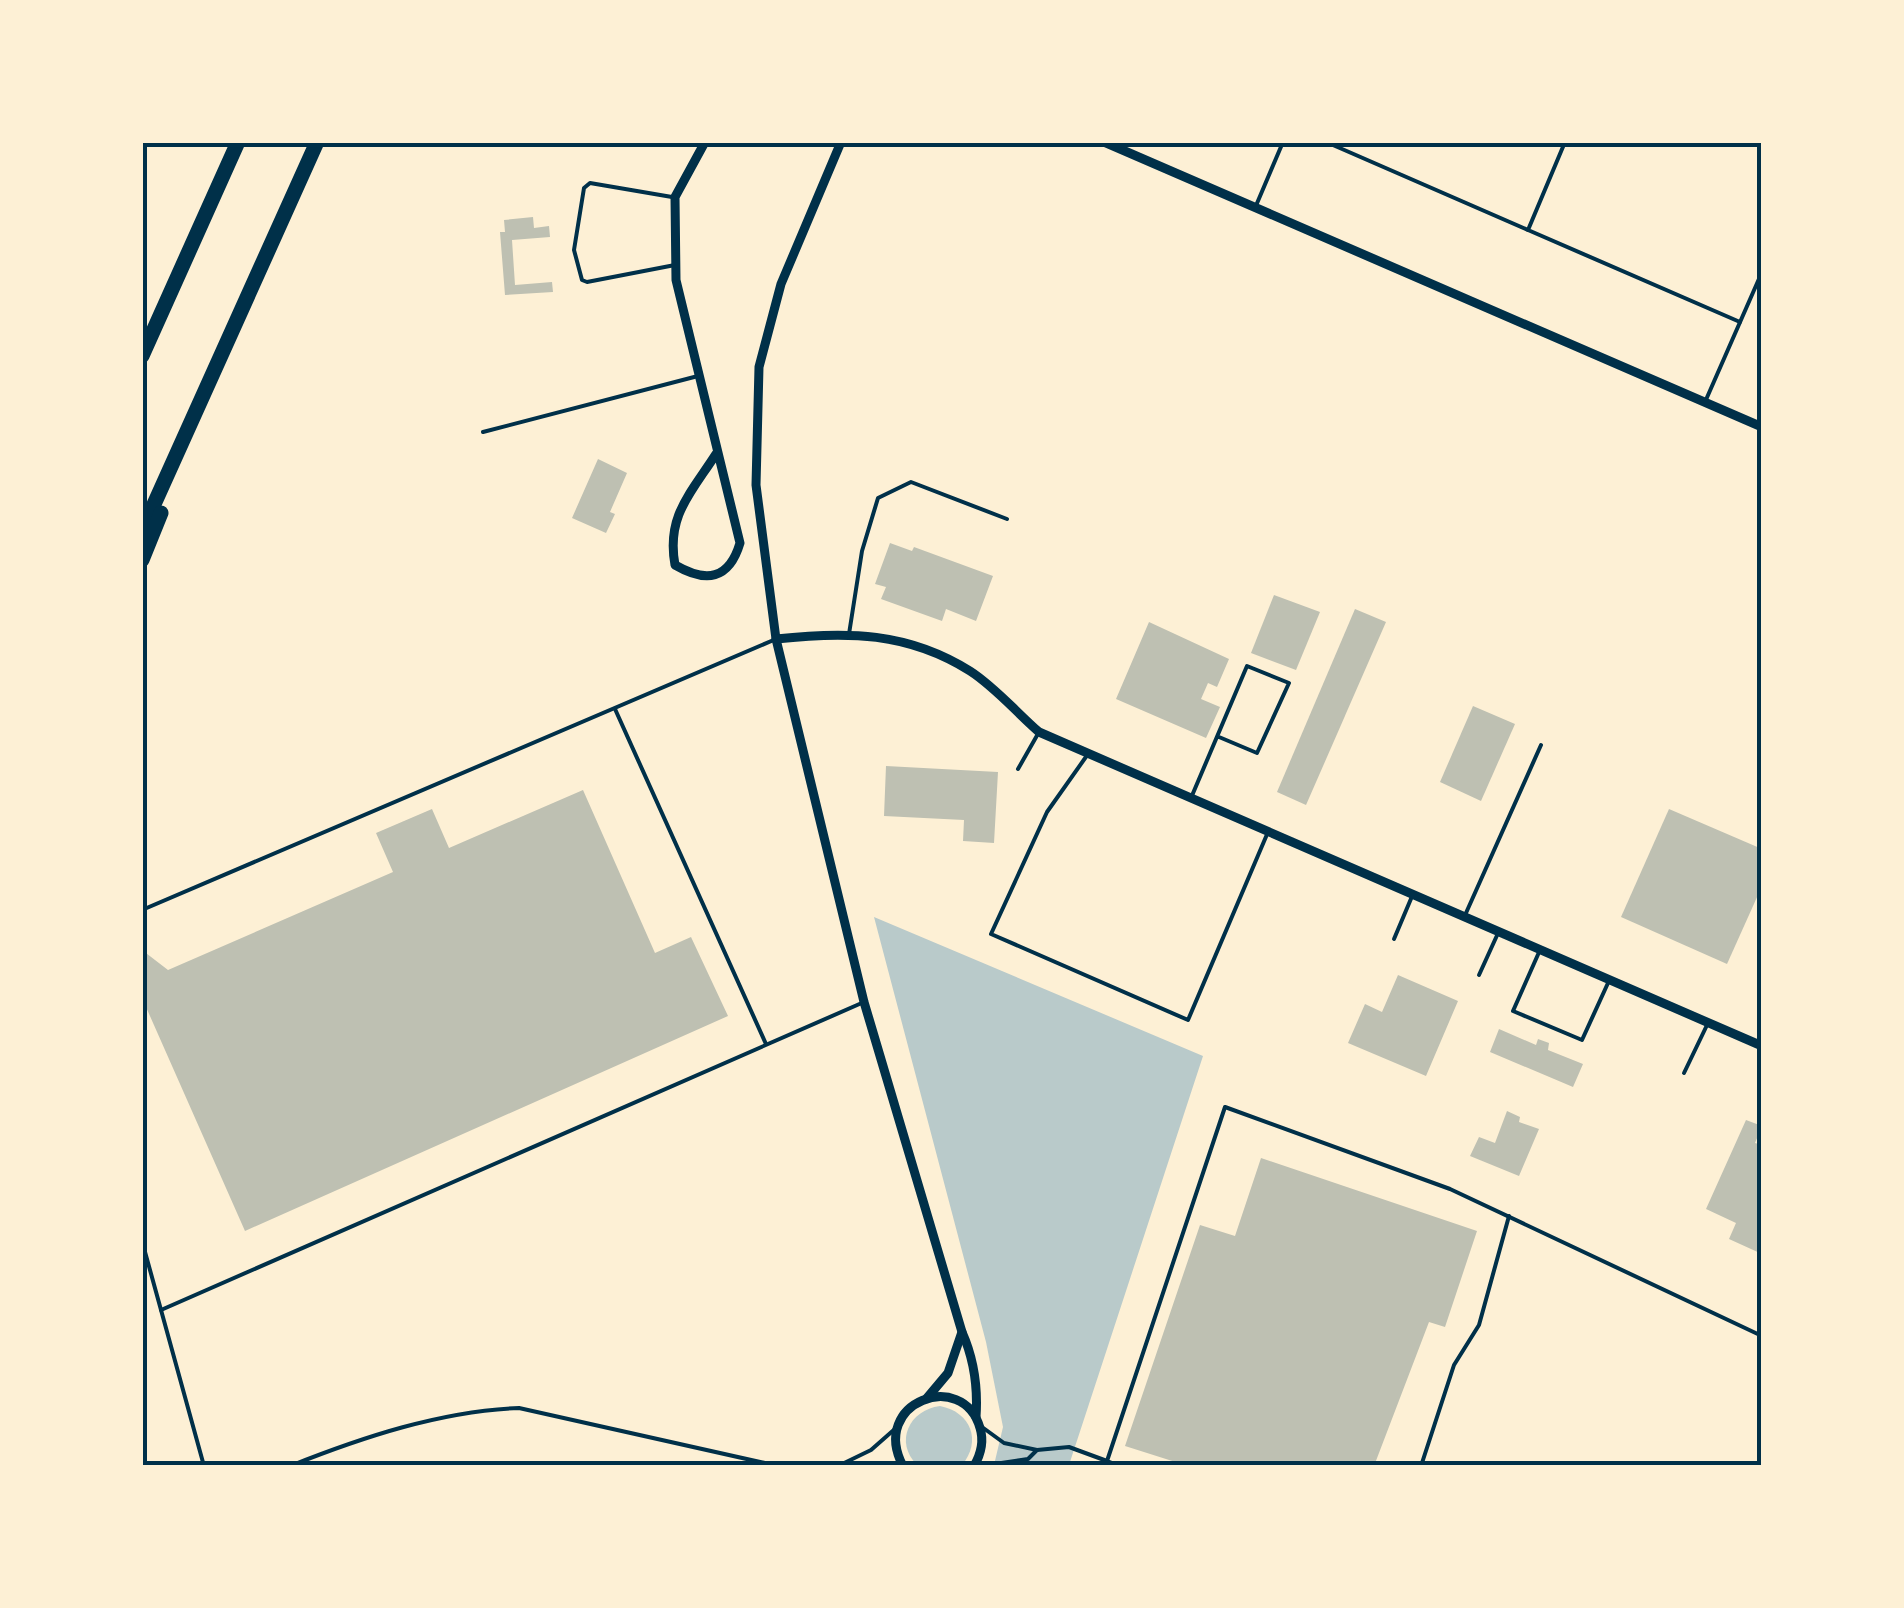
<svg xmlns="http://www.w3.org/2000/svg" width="1904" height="1608" font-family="'Work Sans',sans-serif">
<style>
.green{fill:#b9caca}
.building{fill:#bec0b2}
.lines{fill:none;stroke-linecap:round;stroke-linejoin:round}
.service{stroke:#003049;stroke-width:4}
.minor{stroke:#003049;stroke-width:9}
.motorway{stroke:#003049;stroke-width:15}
.neatline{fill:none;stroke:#003049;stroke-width:4}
</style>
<rect width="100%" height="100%" fill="#fdf0d5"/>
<g class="green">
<path d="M 874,917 L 1203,1056 L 1069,1465 L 994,1465 L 1003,1427 L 986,1342 Z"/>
<path d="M 940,1406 C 971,1412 982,1441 962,1465 L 917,1465 C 894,1442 909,1410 940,1406 Z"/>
</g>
<g class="building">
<path d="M 533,217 L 534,228 L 549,226 L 550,237 L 512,240 L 515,285 L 552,282 L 553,292 L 505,295 L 500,232 L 505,232 L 504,220 Z"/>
<path d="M 598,459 L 627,473 L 610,512 L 615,514 L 606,533 L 572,518 Z"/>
<path d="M 890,543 L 912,551 L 914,547 L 993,576 L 976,621 L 946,609 L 942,621 L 881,599 L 886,587 L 875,584 Z"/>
<path d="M 1274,595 L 1320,612 L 1296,670 L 1251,653 Z"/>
<path d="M 1355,609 L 1386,622 L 1306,805 L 1277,792 Z"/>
<path d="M 1149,622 L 1229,659 L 1217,687 L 1208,683 L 1201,699 L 1220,707 L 1206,738 L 1116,699 Z"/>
<path d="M 1473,706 L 1515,724 L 1481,801 L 1440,782 Z"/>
<path d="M 886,766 L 998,772 L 994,843 L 963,841 L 964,820 L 884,816 Z"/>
<path d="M 583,790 L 655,953 L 691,937 L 728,1016 L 245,1231 L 142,998 L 142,950 L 168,970 L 393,872 L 376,833 L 432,809 L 449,848 Z"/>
<path d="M 1669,809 L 1762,849 L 1762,886 L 1727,964 L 1621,917 Z"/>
<path d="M 1398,975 L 1458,1001 L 1426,1076 L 1348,1043 L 1365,1004 L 1382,1012 Z"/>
<path d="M 1499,1029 L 1536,1045 L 1538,1039 L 1549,1043 L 1548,1050 L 1583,1064 L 1573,1087 L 1490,1052 Z"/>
<path d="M 1507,1111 L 1520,1117 L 1519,1122 L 1539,1129 L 1519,1176 L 1470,1156 L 1479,1137 L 1495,1143 Z"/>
<path d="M 1746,1120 L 1762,1126 L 1755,1143 L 1762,1145 L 1762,1254 L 1729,1239 L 1736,1223 L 1706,1209 Z"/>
<path d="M 1261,1158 L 1477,1231 L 1445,1327 L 1429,1322 L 1374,1466 L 1188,1466 L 1125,1446 L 1200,1225 L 1235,1236 Z"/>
</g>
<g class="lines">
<g class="service">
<path d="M 1326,142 L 1528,230"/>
<path d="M 1565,142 L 1528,230 L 1740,322"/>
<path d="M 672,197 L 590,183 L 584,188 L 574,250 L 582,280 L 587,282 L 675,265"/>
<path d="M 1255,208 L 1283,142"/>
<path d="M 1705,402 L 1762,272"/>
<path d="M 483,432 L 698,376"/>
<path d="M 849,634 L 862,551 L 878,498 L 911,482 L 1007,519"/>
<path d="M 615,709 L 766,1044"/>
<path d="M 1088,754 L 1047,812 L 991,934 L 1188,1020 L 1268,832"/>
<path d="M 1018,769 L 1039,732"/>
<path d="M 1191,798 L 1247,666 L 1289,683 L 1257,753 L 1219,737"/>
<path d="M 142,910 L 776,639"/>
<path d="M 1466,913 L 1541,745"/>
<path d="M 1394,939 L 1413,894"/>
<path d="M 1540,950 L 1513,1011 L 1582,1040 L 1608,983"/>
<path d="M 1479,975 L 1499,931"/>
<path d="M 1684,1073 L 1708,1023"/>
<path d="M 142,1241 L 204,1466"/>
<path d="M 161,1310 L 864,1002"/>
<path d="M 1037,1450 L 1069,1447 L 1107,1461"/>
<path d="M 290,1466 C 363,1437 441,1411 519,1408 L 778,1466"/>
<path d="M 838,1466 L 871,1450 L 896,1428"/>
<path d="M 981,1466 L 1028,1459 L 1037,1450 L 1004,1443 L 982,1427"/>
<path d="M 1120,1466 L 1107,1461 L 1225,1107 L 1450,1189 L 1762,1336"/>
<path d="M 1421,1466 L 1454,1365 L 1479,1325 L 1509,1216"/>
</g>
<g class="minor">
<path d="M 705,142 L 675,197 L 676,280 L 740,543 C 729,580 706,583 675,565 C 666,516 691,493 716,454"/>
<path d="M 841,142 L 781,284 L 759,367 L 756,485 L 776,639 L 864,1002 L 962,1332 C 974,1359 978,1388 976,1417"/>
<path d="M 1104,142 L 1762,427"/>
<path d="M 776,639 C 847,631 908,632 970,671 C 995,687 1017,713 1039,732 L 1762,1046"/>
<path d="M 927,1398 L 948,1373 L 962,1332"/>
<path d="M 903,1466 C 869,1402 963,1368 980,1428 C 984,1441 981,1454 974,1466"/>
</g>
<g class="motorway">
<path d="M 142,356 L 238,142"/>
<path d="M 142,531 L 317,142"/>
<path d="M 142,560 L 161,513"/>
</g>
</g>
<rect width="1904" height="1608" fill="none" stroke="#fdf0d5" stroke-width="290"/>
<rect x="145" y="145" width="1614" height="1318" class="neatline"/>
</svg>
